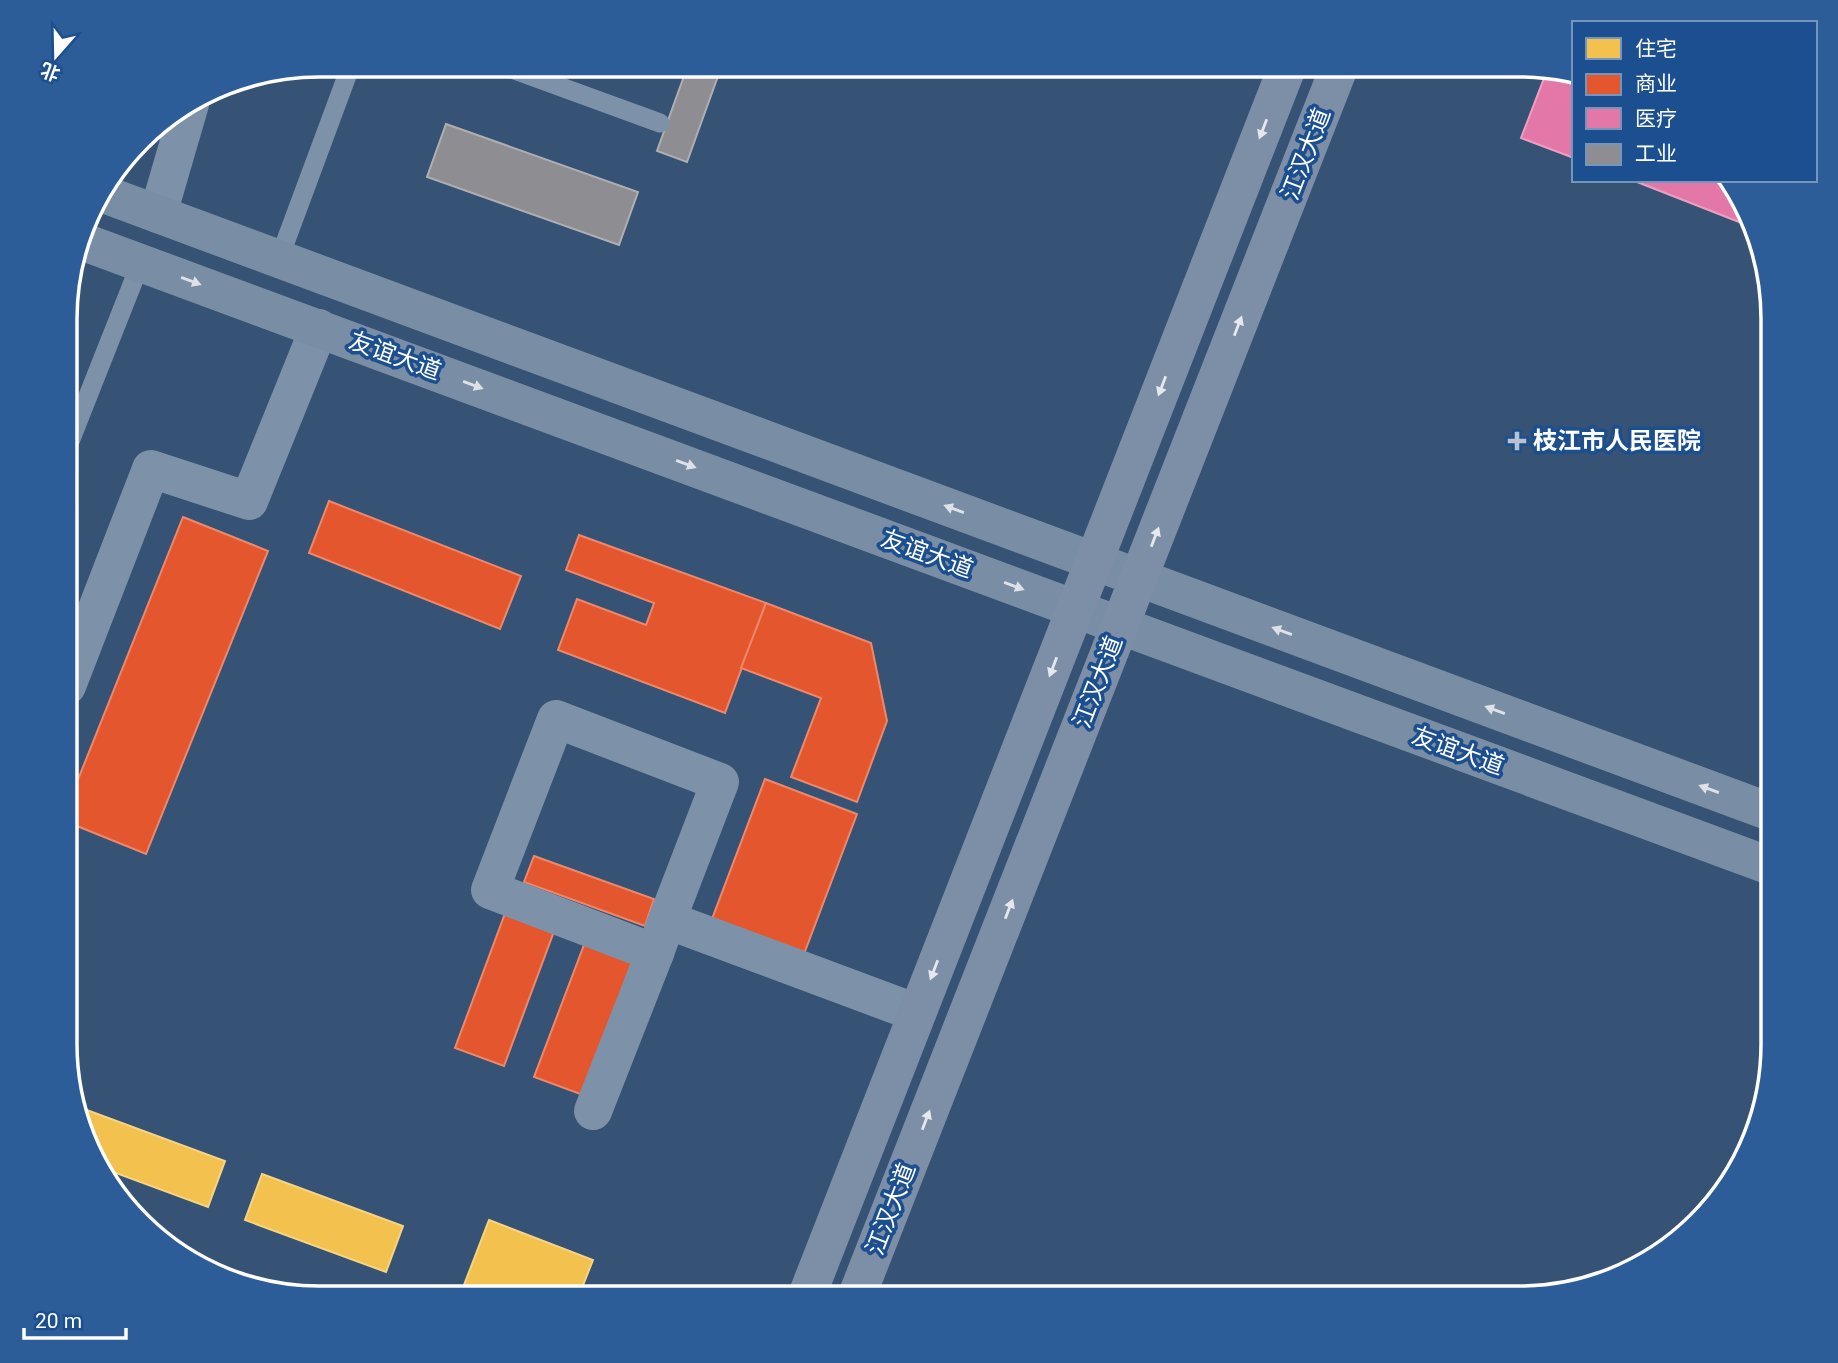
<svg xmlns="http://www.w3.org/2000/svg" width="1838" height="1363" font-family="Roboto,'Noto Sans SC',sans-serif">
<style>
.homes{fill:#f2c14e;stroke:#f6d483;stroke-width:2}
.shops{fill:#e4572e;stroke:#ec896d;stroke-width:2}
.health{fill:#e377a8;stroke:#eba0c2;stroke-width:2}
.industry{fill:#8d8d92;stroke:#afafb3;stroke-width:2}
.lines{fill:none;stroke-linecap:round;stroke-linejoin:round}
.service{stroke:#7d92a8;stroke-width:19}
.minor{stroke:#7d92a8;stroke-width:38}
.secondary{stroke:#798da4;stroke-width:38}
.primary{stroke:#7d8ea7;stroke-width:38}
.oneway{fill:#e5e8ed}
.oneway2{fill:#dee2e8}
.poi-dot{fill:#b9c2ce;stroke:#1b4f8f;stroke-width:2.5}
.labels{text-anchor:middle;dominant-baseline:central;stroke-width:7;stroke-linejoin:round;paint-order:stroke}
.street-label{font-size:24px;fill:#fff;stroke:#1b4f8f}
.poi-label{font-size:24px;font-weight:bold;fill:#fff;stroke:#1b4f8f;text-anchor:start}
.rim{fill:none;stroke:#fff;stroke-width:3.5}
</style>
<rect width="100%" height="100%" fill="#365274"/>
<g class="homes">
<path d="M 84,1109 L 225,1161 L 208,1207 L 97,1166 L 81,1118 Z"/>
<path d="M 262,1174 L 403,1226 L 386,1272 L 245,1220 Z"/>
<path d="M 489,1220 L 593,1260 L 578,1298 L 459,1298 Z"/>
</g>
<g class="shops">
<path d="M 329,501 L 521,576 L 500,629 L 309,553 Z"/>
<path d="M 183,517 L 268,551 L 146,854 L 67,822 L 67,807 Z"/>
<path d="M 579,535 L 766,603 L 725,713 L 558,650 L 577,599 L 646,625 L 654,603 L 566,570 Z"/>
<path d="M 766,603 L 871,643 L 887,721 L 857,802 L 791,777 L 821,698 L 741,668 Z"/>
<path d="M 765,779 L 857,814 L 804,954 L 712,919 Z"/>
<path d="M 534,856 L 654,899 L 645,926 L 524,882 Z"/>
<path d="M 507,908 L 556,926 L 504,1066 L 455,1048 Z"/>
<path d="M 587,937 L 635,954 L 583,1095 L 534,1077 Z"/>
</g>
<g class="health">
<path d="M 1548,68 L 1574,73 L 1574,158 L 1521,138 Z"/>
<path d="M 1632,180 L 1726,180 L 1747,206 L 1752,227 Z"/>
</g>
<g class="industry">
<path d="M 688,65 L 722,65 L 687,162 L 657,151 Z"/>
<path d="M 446,124 L 638,192 L 619,245 L 427,177 Z"/>
</g>
<g class="lines">
<g class="service">
<path d="M 501,65 L 660,123"/>
<path d="M 279,259 L 351,65"/>
<path d="M 67,449 L 141,262"/>
</g>
<g class="minor">
<path d="M 158,214 L 190,104"/>
<path d="M 67,686 L 151,469 L 249,501 L 319,328"/>
<path d="M 667,920 L 655,953 L 490,890 L 556,719 L 720,782 L 667,920 L 917,1013"/>
<path d="M 593,1111 L 655,953"/>
</g>
<g class="secondary">
<path d="M 101,193 L 1773,813"/>
<path d="M 81,241 L 1773,867"/>
</g>
<g class="primary">
<path d="M 806,1298 L 1288,65"/>
<path d="M 856,1298 L 1340,65"/>
</g>
</g>
<defs><path id="oneway-solid" d="M-6-.8H1V-3.2L6.5 0L1 3.2V.8H-6Z" transform="scale(1.75)"/></defs>
<g class="oneway">
<use href="#oneway-solid" transform="translate(1263 129) rotate(111)"/>
<use href="#oneway-solid" transform="translate(1238 326) rotate(-69)"/>
<use href="#oneway-solid" transform="translate(1162 386) rotate(111)"/>
<use href="#oneway-solid" transform="translate(1155 537) rotate(-69)"/>
<use href="#oneway-solid" transform="translate(1053 667) rotate(111)"/>
<use href="#oneway-solid" transform="translate(1009 909) rotate(-69)"/>
<use href="#oneway-solid" transform="translate(934 970) rotate(111)"/>
<use href="#oneway-solid" transform="translate(926 1120) rotate(-69)"/>
</g>
<g class="oneway2">
<use href="#oneway-solid" transform="translate(191 281) rotate(20)"/>
<use href="#oneway-solid" transform="translate(473 385) rotate(20)"/>
<use href="#oneway-solid" transform="translate(686 464) rotate(20)"/>
<use href="#oneway-solid" transform="translate(954 509) rotate(-160)"/>
<use href="#oneway-solid" transform="translate(1014 586) rotate(20)"/>
<use href="#oneway-solid" transform="translate(1282 631) rotate(-160)"/>
<use href="#oneway-solid" transform="translate(1495 710) rotate(-160)"/>
<use href="#oneway-solid" transform="translate(1709 789) rotate(-160)"/>
</g>
<path class="poi-dot" d="M1513.5 430.5h7v7h7v7h-7v7h-7v-7h-7v-7h7z"/>
<g class="labels">
<g class="street-label">
<text transform="translate(1306 154) rotate(-69)">江汉大道</text>
<text transform="translate(395 356) rotate(20)">友谊大道</text>
<text transform="translate(927 554) rotate(20)">友谊大道</text>
<text transform="translate(1098 682) rotate(-69)">江汉大道</text>
<text transform="translate(1458 751) rotate(20)">友谊大道</text>
<text transform="translate(891 1209) rotate(-69)">江汉大道</text>
</g>
<g class="poi-label">
<text x="1533" y="441">枝江市人民医院</text>
</g>
</g>
<path d="M0 0H1838V1363H0ZM319 77H1519A242 242 0 0 1 1761 319V1044A242 242 0 0 1 1519 1286H319A242 242 0 0 1 77 1044V319A242 242 0 0 1 319 77Z" fill="#2d5d98" fill-rule="evenodd"/>
<path class="rim" d="M319 77H1519A242 242 0 0 1 1761 319V1044A242 242 0 0 1 1519 1286H319A242 242 0 0 1 77 1044V319A242 242 0 0 1 319 77Z"/>
<rect x="1572" y="21" width="245" height="161" fill="#1b4f8f" stroke="#7695bc" stroke-width="2"/>
<rect x="1586" y="38" width="35" height="21" fill="#f2c14e" stroke="#7695bc" stroke-width="2"/>
<text x="1635" y="56" font-size="21" fill="#ffffff">住宅</text>
<rect x="1586" y="74" width="35" height="21" fill="#e4572e" stroke="#7695bc" stroke-width="2"/>
<text x="1635" y="91" font-size="21" fill="#ffffff">商业</text>
<rect x="1586" y="108" width="35" height="21" fill="#e377a8" stroke="#7695bc" stroke-width="2"/>
<text x="1635" y="126" font-size="21" fill="#ffffff">医疗</text>
<rect x="1586" y="144" width="35" height="21" fill="#8d8d92" stroke="#7695bc" stroke-width="2"/>
<text x="1635" y="161" font-size="21" fill="#ffffff">工业</text>
<g transform="translate(56 56) rotate(200)" stroke="#1b4f8f" stroke-width="5" paint-order="stroke">
<path d="M0-5L12 26L0 18L-12 26Z" fill="#ffffff"/>
<text y="-10" font-size="19" font-weight="bold" text-anchor="middle" fill="#ffffff">北</text>
</g>
<path d="M24 1328v10h102v-10" fill="none" stroke="#ffffff" stroke-width="3.5"/>
<text x="35" y="1328" font-size="21" fill="#ffffff" stroke="#1b4f8f" stroke-width="5" paint-order="stroke">20 m</text>
</svg>
